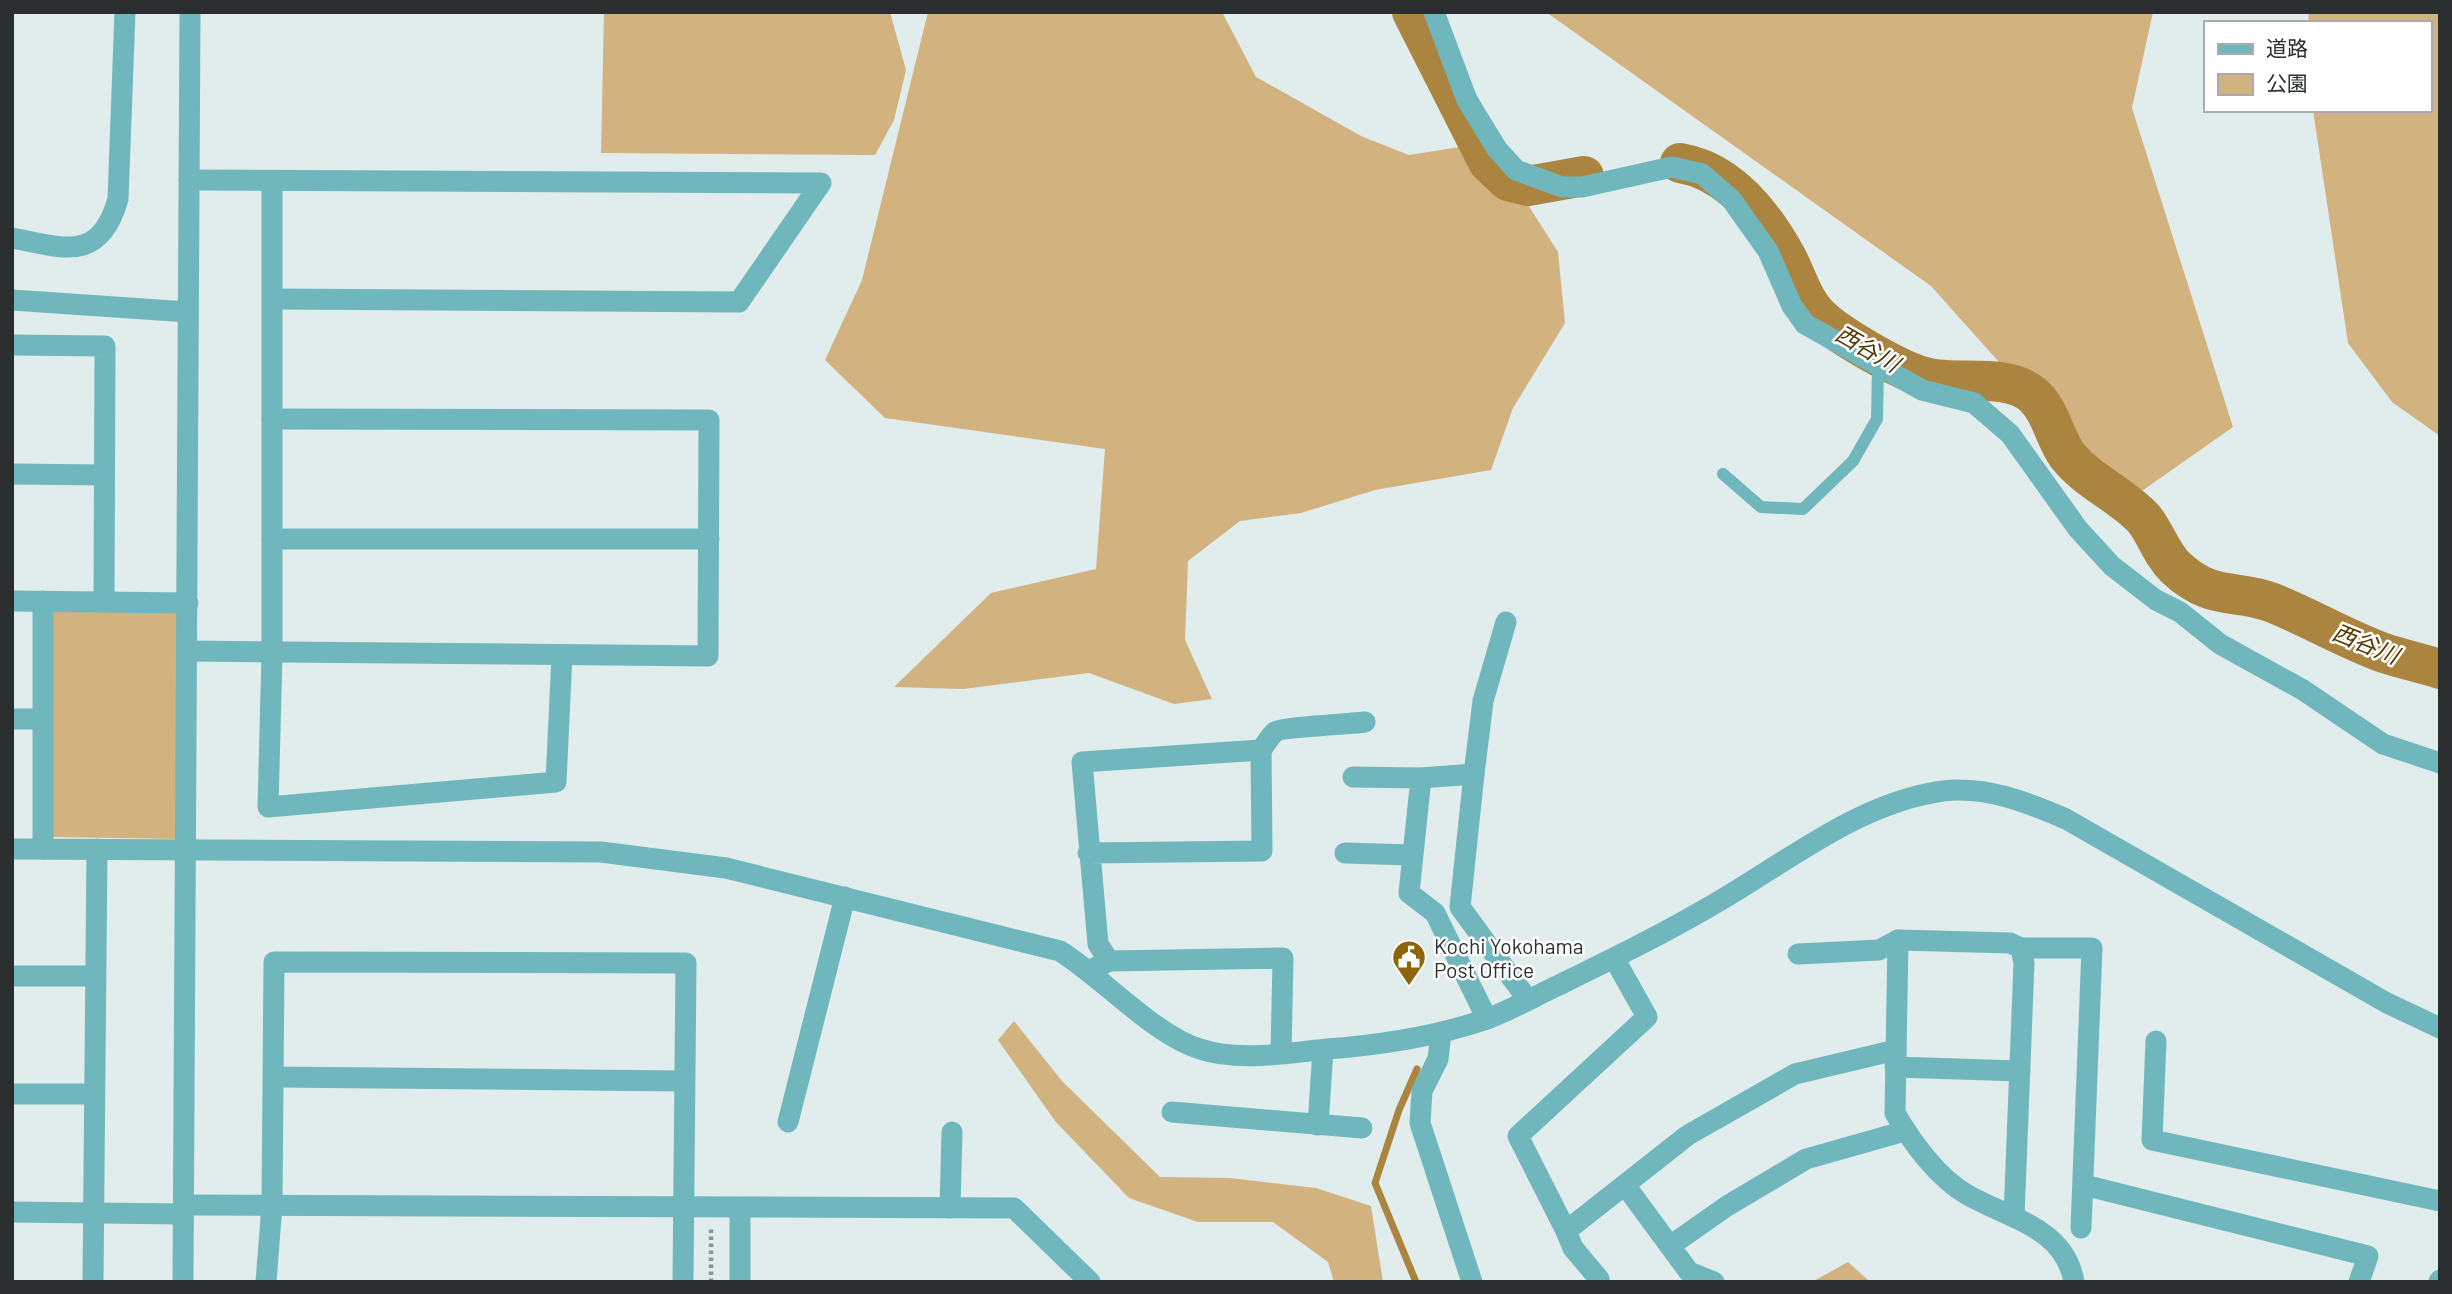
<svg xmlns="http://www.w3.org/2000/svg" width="2452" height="1294" font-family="Barlow,'Noto Sans JP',sans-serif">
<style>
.green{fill:#d2b27e}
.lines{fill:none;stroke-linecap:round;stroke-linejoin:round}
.stream{stroke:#ab8440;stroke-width:7}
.river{stroke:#ab8440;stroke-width:40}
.path{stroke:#8d9495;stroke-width:4.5;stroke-dasharray:3.5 3.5;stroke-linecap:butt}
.service{stroke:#70b7bd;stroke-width:12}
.minor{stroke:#70b7bd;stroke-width:21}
.tertiary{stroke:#70b7bd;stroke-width:21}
.labels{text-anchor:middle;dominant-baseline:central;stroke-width:5;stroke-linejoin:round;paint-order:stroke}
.poi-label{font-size:21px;fill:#2a2e2f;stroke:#fff;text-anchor:start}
.water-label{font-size:23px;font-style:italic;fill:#533800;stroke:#fff}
</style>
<rect width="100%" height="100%" fill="#e1eced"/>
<g class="green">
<path d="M 604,12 L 890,12 L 906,70 L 894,120 L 875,155 L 601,153 Z"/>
<path d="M 928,12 L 1222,12 L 1256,77 L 1361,136 L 1409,155 L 1479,144 L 1516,186 L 1558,252 L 1565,323 L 1513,408 L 1491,470 L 1375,490 L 1301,513 L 1240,521 L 1188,561 L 1185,640 L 1212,699 L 1174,704 L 1089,673 L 963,689 L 894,687 L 991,593 L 1096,569 L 1105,449 L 885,418 L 825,360 L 862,280 Z"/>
<path d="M 1546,12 L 2153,12 L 2132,108 L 2233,427 L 2139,493 L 2109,485 L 1931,286 Z"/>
<path d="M 2309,12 L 2440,12 L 2440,436 L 2392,402 L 2348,343 L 2313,110 L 2429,110 L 2429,23 L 2308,23 Z"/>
<path d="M 50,608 L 182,608 L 178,839 L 53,837 Z"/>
<path d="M 1014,1021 L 1062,1081 L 1160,1177 L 1230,1178 L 1316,1188 L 1371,1206 L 1383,1282 L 1334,1282 L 1328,1262 L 1273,1222 L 1198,1222 L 1129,1198 L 1055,1121 L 998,1040 Z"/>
<path d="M 1848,1262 L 1870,1282 L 1812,1282 Z"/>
</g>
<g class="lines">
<path class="stream" d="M 1416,1282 L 1375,1183 L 1399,1110 L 1417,1069"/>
<g class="river">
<path d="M 1412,12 L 1488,162 L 1508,181 L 1528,186 L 1584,176"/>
<path d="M 1680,163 C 1729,171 1764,216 1787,258 C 1799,281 1803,303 1824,321 C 1844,338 1900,371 1925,377 C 1957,386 2006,372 2033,395 C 2051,411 2054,437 2067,455 C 2088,482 2121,494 2144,519 C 2156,534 2162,555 2176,568 C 2213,602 2233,588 2273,603 C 2310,618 2346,639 2384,653 C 2402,659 2421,663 2440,669"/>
</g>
<path class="path" d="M 711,1282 L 711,1227"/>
<path class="service" d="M 1723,474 L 1761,507 L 1803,509 L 1853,461 L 1877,419 L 1878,367"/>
<g class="minor">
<path d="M 1434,12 L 1467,100 L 1497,149 L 1516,170 L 1562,187 L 1582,187 L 1672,167 L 1702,174 L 1731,199 L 1768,251 L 1792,306 L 1805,324 L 1922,390 L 1974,403 L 2010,434 L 2078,529 L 2112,566 L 2156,600 L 2180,612 L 2220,644 L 2303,690 L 2383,744 L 2440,763"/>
<path d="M 189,180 L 821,183 L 739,302 L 273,299"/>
<path d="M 272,181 L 272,654 L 268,807 L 556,782 L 562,655"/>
<path d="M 12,238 C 64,248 100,263 118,199 L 125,12"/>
<path d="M 12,300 L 188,312"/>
<path d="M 12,345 L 105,346 L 104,602"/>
<path d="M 12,474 L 104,475"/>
<path d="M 272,539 L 709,539"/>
<path d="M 12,601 L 188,603"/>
<path d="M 43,601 L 43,849"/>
<path d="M 188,651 L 708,656 L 709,420 L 272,419"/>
<path d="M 12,719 L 42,719"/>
<path d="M 1261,750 C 1266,744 1270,736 1275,732 C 1281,727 1351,724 1365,722"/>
<path d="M 1474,774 L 1483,701 L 1506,622"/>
<path d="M 1353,777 L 1421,778 L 1409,893 L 1435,913 L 1487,1019"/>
<path d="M 1421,778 L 1474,774 L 1460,907 L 1528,1000"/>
<path d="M 1088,853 L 1262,851 L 1261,750 L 1082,762 L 1098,944 L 1109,961 L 1091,970"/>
<path d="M 1345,853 L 1412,855"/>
<path d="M 1898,940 L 1895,1113 C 1911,1141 1937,1177 1966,1194 C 2007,1218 2065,1227 2074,1282"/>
<path d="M 2021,948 L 2092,948 L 2081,1228"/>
<path d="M 1798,954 L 1879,950 L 1898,940 L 2010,943 L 2021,948 L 2024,963 L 2014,1217"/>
<path d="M 1614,958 L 1647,1017 L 1518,1136 L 1566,1231 L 1688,1135 L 1795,1074 L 1896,1050"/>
<path d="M 1109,961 L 1283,958 L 1281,1053"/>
<path d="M 12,976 L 95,976"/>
<path d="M 1441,1033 L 1438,1059 L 1422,1091 L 1420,1123 L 1472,1282"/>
<path d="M 2156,1041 L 2152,1140 L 2440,1201"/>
<path d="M 1895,1067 L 2020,1071"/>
<path d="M 274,1077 L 684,1081"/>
<path d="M 12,1094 L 94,1094"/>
<path d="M 1172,1112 L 1362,1128"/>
<path d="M 788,1122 L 845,897"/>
<path d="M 1318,1125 L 1323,1050"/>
<path d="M 1625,1185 L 1689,1272 L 1714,1282"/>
<path d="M 2084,1185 L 2368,1256 L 2359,1282"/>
<path d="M 183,1205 L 1014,1208 L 1090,1282"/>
<path d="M 950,1208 L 952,1132"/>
<path d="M 12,1212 L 183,1214"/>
<path d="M 1566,1231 L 1573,1248 L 1599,1279"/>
<path d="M 1670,1246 L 1727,1206 L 1806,1159 L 1905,1131"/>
<path d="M 93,1282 L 97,849"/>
<path d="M 266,1282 L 272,1205 L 274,962 L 686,963 L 683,1282"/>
<path d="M 740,1282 L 740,1208"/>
<path d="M 2439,1282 L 2440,1280"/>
</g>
<g class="tertiary">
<path d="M 12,849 L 601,852 L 726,868 L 1060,951 C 1103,978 1154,1035 1200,1049 C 1239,1062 1287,1053 1327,1049 C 1381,1045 1433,1037 1484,1020 C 1510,1011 1535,996 1559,985 C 1614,958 1669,931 1721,900 C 1791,859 1861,802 1943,791 C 1986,786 2027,802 2066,819 L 2387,1003 L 2440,1028"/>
<path d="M 183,1282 L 190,12"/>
</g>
</g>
<defs>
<g id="civic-pin" transform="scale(1.75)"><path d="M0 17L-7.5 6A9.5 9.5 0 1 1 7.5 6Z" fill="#8e650a" stroke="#fff"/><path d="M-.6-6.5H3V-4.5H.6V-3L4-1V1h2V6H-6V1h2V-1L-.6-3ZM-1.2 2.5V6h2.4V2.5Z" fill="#fff"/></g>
</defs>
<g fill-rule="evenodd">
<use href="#civic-pin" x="1409" y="957"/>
</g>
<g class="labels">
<g class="poi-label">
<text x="1434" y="945">Kochi Yokohama<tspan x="1434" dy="24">Post Office</tspan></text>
</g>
<g class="water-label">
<text transform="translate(1868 348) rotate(30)">西谷川</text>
<text transform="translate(2366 643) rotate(22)">西谷川</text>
</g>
</g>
<rect width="2452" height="1294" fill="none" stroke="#2a2e2f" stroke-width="28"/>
<rect x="2204" y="21" width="228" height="91" fill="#ffffff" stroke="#aaabac" stroke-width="2"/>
<rect x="2218" y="44" width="35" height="10" fill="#70b7bd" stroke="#aaabac" stroke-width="2"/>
<text x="2266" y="56" font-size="21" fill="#2a2e2f">道路</text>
<rect x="2218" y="74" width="35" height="21" fill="#d2b27e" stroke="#aaabac" stroke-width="2"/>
<text x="2266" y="91" font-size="21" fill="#2a2e2f">公園</text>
</svg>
